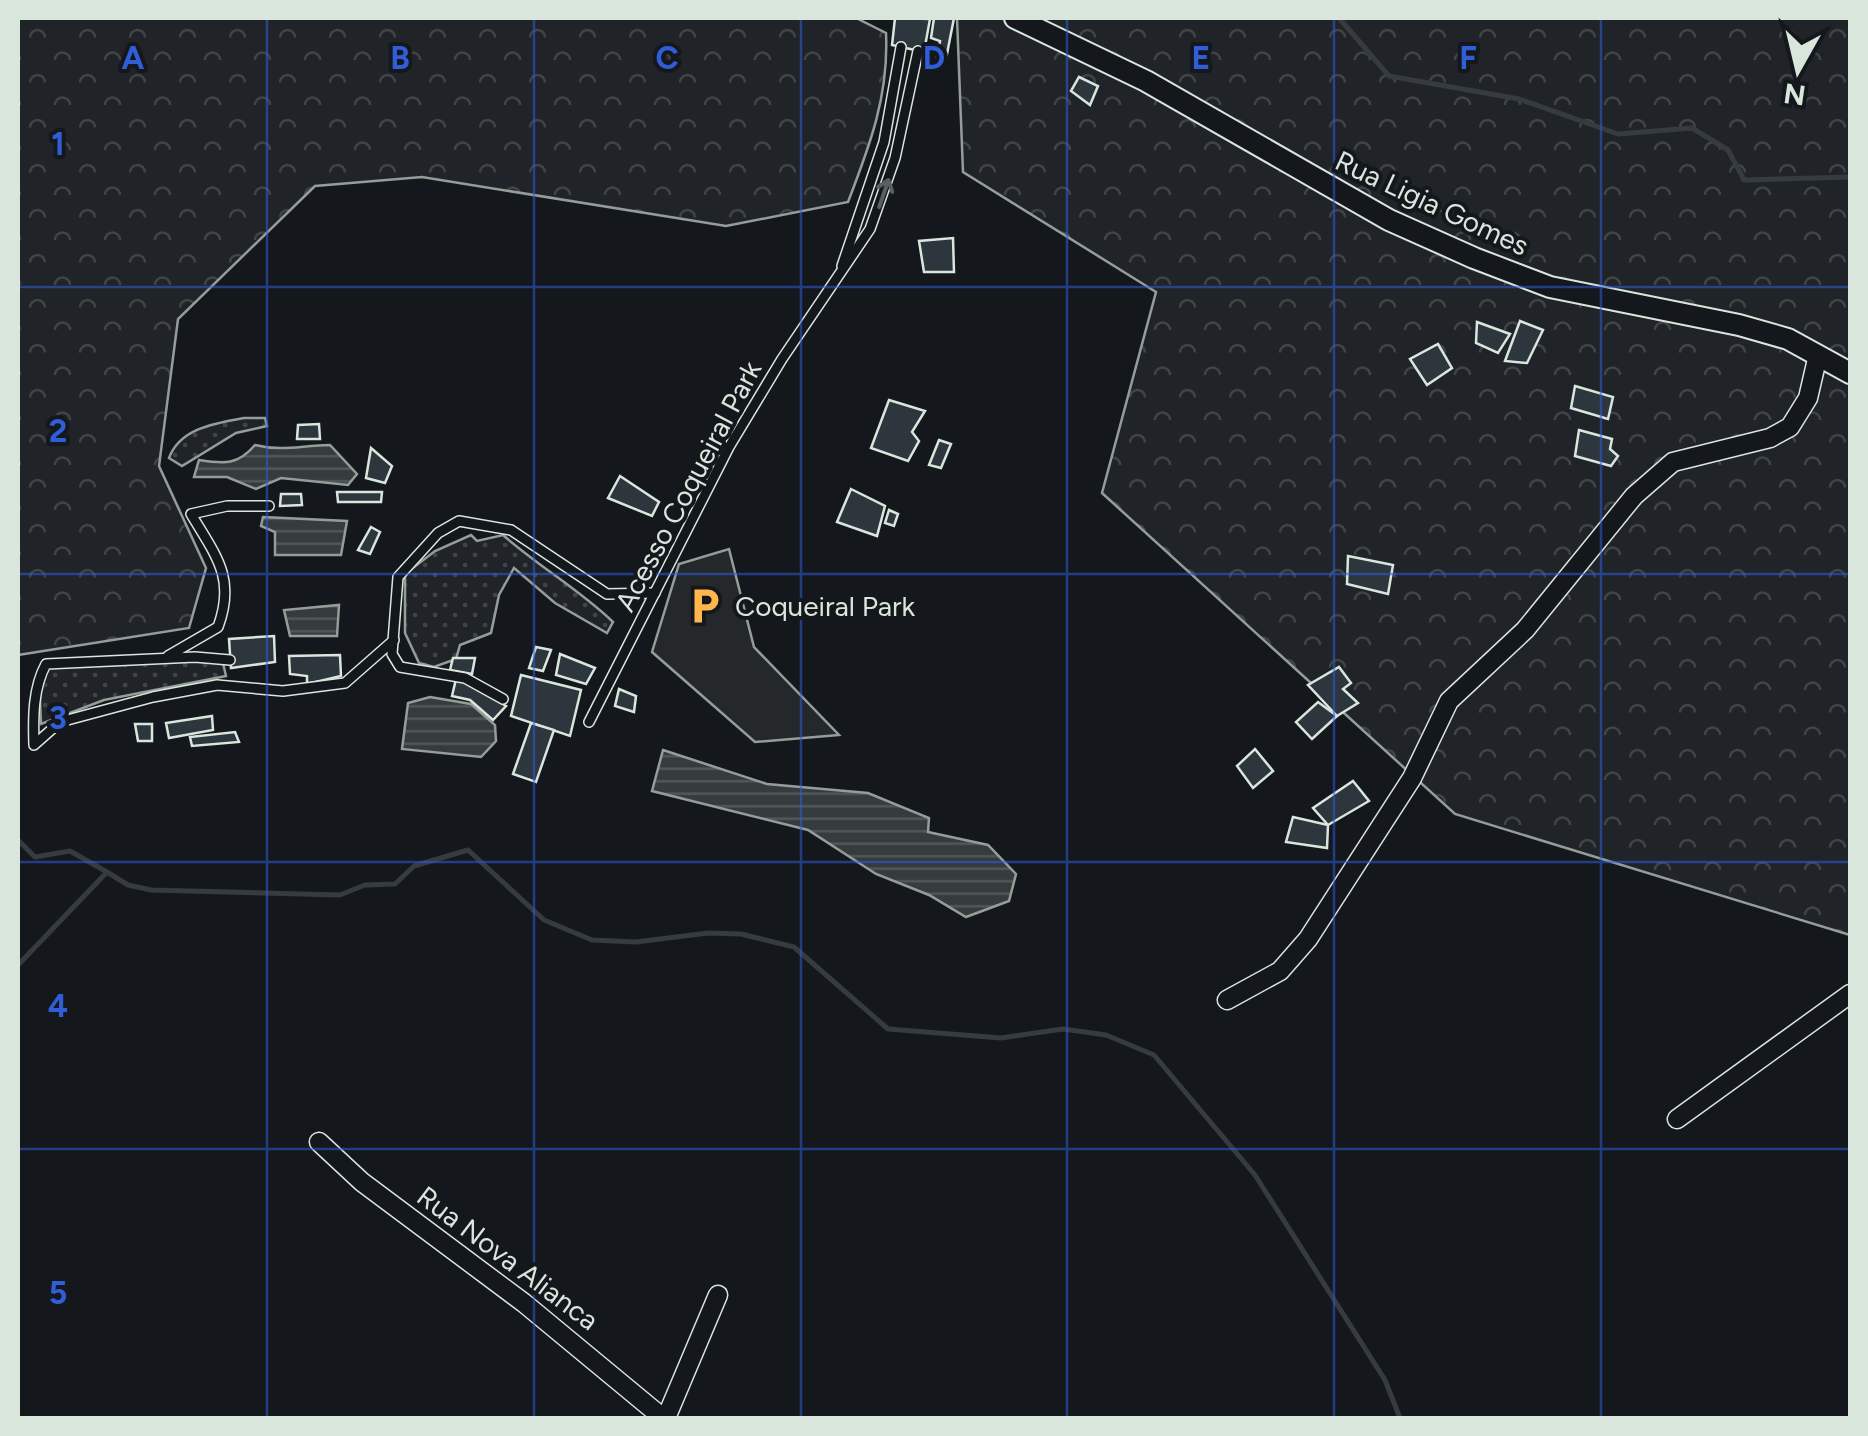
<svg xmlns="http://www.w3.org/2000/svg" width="1868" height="1436" font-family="Figtree,sans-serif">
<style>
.grass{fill:url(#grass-dots);stroke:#939e99;stroke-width:2.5}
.forest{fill:url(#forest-crowns);stroke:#939e99;stroke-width:2.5}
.parking{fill:#24282b;stroke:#939e99;stroke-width:2.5}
.water{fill:url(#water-rules);stroke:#939e99;stroke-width:2.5}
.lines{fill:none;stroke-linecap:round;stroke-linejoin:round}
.stream{stroke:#363b3e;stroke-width:5}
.building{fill:#2c363c;stroke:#d8e6dc;stroke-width:2.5}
.service-casing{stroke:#d8e6dc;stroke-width:12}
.minor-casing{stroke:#d8e6dc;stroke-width:21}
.tertiary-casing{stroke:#d8e6dc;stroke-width:24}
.service{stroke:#14181c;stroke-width:9}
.minor{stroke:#14181c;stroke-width:18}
.tertiary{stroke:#14181c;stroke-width:20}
.oneway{stroke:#59605f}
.grid{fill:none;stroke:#305dd8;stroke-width:2.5;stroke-opacity:0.55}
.labels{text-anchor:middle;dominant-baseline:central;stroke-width:8;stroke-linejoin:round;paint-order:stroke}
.street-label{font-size:28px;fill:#d8e6dc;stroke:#14181c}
.poi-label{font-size:28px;fill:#d8e6dc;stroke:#14181c;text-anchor:start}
.grid-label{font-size:32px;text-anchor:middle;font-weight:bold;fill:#305dd8;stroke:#14181c;stroke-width:8;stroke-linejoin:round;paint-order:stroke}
</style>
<defs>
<pattern id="grass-dots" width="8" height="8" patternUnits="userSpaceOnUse" patternTransform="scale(2.5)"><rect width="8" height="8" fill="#202428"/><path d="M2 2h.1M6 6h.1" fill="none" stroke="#404447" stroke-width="1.8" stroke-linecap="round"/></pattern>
<pattern id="forest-crowns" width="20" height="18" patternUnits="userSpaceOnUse" patternTransform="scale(2.5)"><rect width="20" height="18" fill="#202428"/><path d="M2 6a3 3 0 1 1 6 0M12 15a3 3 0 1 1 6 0" fill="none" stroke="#404447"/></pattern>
<pattern id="water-rules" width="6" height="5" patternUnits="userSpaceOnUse" patternTransform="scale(2.5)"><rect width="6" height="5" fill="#363b3e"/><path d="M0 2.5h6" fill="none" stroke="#525759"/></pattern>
</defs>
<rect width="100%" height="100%" fill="#14181c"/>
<g class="grass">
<path d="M 244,418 L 265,418 L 267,426 L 236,433 L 182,466 L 169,458 C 180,428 216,423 244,418 Z"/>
<path d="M 471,535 L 477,541 L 503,535 C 538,566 580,590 613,622 L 607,633 L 555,603 L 514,568 L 499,595 L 491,633 L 460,645 L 456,659 L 434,667 L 419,663 L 405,633 L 405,574 L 435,551 Z"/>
<path d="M 199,661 L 223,663 L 226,676 L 104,700 L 41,724 L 39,677 L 50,667 Z"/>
</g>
<g class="forest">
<path d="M 18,18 L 856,18 L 886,33 C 889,95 870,145 848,202 L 726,226 L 422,177 L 315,186 L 178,319 L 159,466 L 206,568 L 189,628 L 18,655 Z"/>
<path d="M 957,18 L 1850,18 L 1850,935 L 1455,814 L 1102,493 L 1156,292 L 963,172 Z"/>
</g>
<path class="parking" d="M 729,549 L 754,647 L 839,735 L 755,742 L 652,652 L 679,564 Z"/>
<g class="water">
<path d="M 255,445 C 283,452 302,445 330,445 L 357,474 L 348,485 L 281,478 L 256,489 L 227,477 L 194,477 L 199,460 C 225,464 238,465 255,445 Z"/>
<path d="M 263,517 L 347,521 L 341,555 L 275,555 L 275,532 L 261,526 Z"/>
<path d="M 339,605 L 337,636 L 290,636 L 284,610 Z"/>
<path d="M 430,697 L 471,704 L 495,725 L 496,741 L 481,757 L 402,749 L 408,703 Z"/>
<path d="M 663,750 L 767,784 L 868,793 L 929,818 L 928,832 L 988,845 L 1016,874 L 1009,901 L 966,917 L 929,895 L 876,874 L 808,830 L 652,791 Z"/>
</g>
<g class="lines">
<g class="stream">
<path d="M 1339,18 L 1389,76 L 1519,99 L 1618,134 L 1692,128 L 1728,150 L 1744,180 L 1850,177"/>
<path d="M 18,840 L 35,857 L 70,851 L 107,872"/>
<path d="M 18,965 L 107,872 L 128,885 L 151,890 L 340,895 L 365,885 L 395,884 L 414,866 L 468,850 L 544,920 L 592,940 L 636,942 L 708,933 L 741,934 L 794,947 L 888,1029 L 1001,1038 L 1063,1029 L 1106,1035 L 1154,1055 L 1255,1175 L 1385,1380 L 1400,1418"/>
</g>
</g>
<g class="building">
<path d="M 895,18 L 930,19 L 924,52 L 892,45 Z"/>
<path d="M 934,18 L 954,18 L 946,59 L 937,57 L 940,41 L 931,38 Z"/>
<path d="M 1079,77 L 1098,86 L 1090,105 L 1071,91 Z"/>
<path d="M 953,238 L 954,272 L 924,272 L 919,241 Z"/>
<path d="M 1520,321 L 1543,330 L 1527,363 L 1505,361 Z"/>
<path d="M 1477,322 L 1510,334 L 1498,353 L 1476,343 Z"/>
<path d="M 1438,344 L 1452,368 L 1427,385 L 1410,359 Z"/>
<path d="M 1575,386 L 1613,397 L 1608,419 L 1571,408 Z"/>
<path d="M 889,400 L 925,411 L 912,432 L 919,441 L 908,461 L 871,448 Z"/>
<path d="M 319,424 L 320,439 L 297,439 L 298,425 Z"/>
<path d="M 1579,430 L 1612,439 L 1610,449 L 1618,456 L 1611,466 L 1575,456 Z"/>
<path d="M 939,440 L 951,444 L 941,468 L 929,465 Z"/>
<path d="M 371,448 L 392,466 L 385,483 L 366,478 Z"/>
<path d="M 620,476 L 659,502 L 652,516 L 608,498 Z"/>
<path d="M 851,489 L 885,506 L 877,536 L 837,522 Z"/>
<path d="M 337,492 L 382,492 L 381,502 L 338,502 Z"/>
<path d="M 281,494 L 301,494 L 302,505 L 280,506 Z"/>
<path d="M 889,510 L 898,514 L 894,526 L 885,523 Z"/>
<path d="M 371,527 L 380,532 L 370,554 L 358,550 Z"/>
<path d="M 1348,556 L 1393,565 L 1388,594 L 1347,584 Z"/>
<path d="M 274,636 L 275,662 L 231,668 L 229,639 Z"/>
<path d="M 536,647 L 551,650 L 543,671 L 529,668 Z"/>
<path d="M 560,654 L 595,668 L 586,684 L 556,675 Z"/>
<path d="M 340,655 L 341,676 L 307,684 L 307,676 L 290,674 L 289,656 Z"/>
<path d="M 453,658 L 475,658 L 472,674 L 450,670 Z"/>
<path d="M 1339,667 L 1351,683 L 1343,689 L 1358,703 L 1337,716 L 1308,685 Z"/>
<path d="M 521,675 L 581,690 L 570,736 L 511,716 Z"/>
<path d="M 456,679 L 469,684 L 506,706 L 493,720 L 470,700 L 452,696 Z"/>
<path d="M 619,689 L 636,696 L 634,712 L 615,706 Z"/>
<path d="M 1318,702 L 1337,716 L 1312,739 L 1296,722 Z"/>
<path d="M 212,716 L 213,730 L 169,738 L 166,723 Z"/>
<path d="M 531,723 L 554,730 L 536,782 L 513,774 Z"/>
<path d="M 135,724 L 152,724 L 152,741 L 138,741 Z"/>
<path d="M 235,732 L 239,742 L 192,746 L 190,737 Z"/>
<path d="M 1255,749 L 1273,771 L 1253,788 L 1237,766 Z"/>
<path d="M 1353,781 L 1369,801 L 1328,825 L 1313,808 Z"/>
<path d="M 1293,817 L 1328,825 L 1327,848 L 1286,842 Z"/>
</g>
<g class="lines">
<g class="service-casing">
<g id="service">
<path d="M 842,266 L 884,142 L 901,47"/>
<path d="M 168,656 L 218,627 C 236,578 216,556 191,514 L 227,506 L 269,506"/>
<path d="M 230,660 L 195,657 L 46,664 C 33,688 33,717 34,745 L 60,722 L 153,697 L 217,685 L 283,691 L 345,683 L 394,640"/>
<path d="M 503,699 L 465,678 L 400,667 L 392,654 L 398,577 L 438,533 L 459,521 L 511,530 L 607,594 L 655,593"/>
<path d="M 589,722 L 729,447 L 782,359 L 870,229 L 895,158 L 918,51"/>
</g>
</g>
<g class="minor-casing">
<g id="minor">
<path d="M 1227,1000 L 1280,971 L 1308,939 L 1412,778 L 1449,701 L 1525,630 L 1634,496 L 1673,462 L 1770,438 L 1790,427 L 1808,398 L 1818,355"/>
<path d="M 1677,1119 L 1850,994"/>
<path d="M 319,1142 L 362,1182 L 524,1303 L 663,1418"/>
<path d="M 666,1418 L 718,1295"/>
</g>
</g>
<g class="tertiary-casing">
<path id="tertiary" d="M 1015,18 L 1146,81 L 1389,220 L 1474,258 L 1550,287 L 1739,325 L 1788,339 L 1850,373"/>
</g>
<use href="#service" class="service"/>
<use href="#minor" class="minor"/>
<use href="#tertiary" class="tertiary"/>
</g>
<defs><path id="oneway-shaft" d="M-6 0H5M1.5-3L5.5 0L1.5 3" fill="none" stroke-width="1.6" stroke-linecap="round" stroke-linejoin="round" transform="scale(2.5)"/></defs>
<use class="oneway" href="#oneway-shaft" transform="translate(884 193) rotate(-71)"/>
<path class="grid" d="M 267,18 L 267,1418M 534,18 L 534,1418M 801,18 L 801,1418M 1067,18 L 1067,1418M 1334,18 L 1334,1418M 1601,18 L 1601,1418M 18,287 L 1850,287M 18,574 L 1850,574M 18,862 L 1850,862M 18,1149 L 1850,1149"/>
<defs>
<g id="parking-bare" transform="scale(3)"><path d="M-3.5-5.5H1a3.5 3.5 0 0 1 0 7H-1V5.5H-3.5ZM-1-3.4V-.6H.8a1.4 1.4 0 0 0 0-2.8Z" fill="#ffb74d" stroke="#14181c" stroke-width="2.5" paint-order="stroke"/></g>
</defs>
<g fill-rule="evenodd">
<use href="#parking-bare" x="705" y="606"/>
</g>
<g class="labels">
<g class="street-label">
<text transform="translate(1432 203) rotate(25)">Rua Ligia Gomes</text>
<text transform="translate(688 486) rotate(-62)">Acesso Coqueiral Park</text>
<text transform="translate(508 1258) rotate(37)">Rua Nova Alianca</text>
</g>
<g class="poi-label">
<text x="735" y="606">Coqueiral Park</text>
</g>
</g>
<g class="grid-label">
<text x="133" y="69">A</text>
<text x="400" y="69">B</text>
<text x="667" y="69">C</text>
<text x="934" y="69">D</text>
<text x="1201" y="69">E</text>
<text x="1468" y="69">F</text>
<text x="58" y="155">1</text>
<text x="58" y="442">2</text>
<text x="58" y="729">3</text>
<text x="58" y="1017">4</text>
<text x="58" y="1304">5</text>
</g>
<rect width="1868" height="1436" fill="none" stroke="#d8e6dc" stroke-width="40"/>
<g transform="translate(1798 70) rotate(188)" stroke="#14181c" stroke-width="8" paint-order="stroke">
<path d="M0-8L18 38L0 25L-18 38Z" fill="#d8e6dc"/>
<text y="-15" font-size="28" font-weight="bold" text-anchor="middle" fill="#d8e6dc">N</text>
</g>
</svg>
